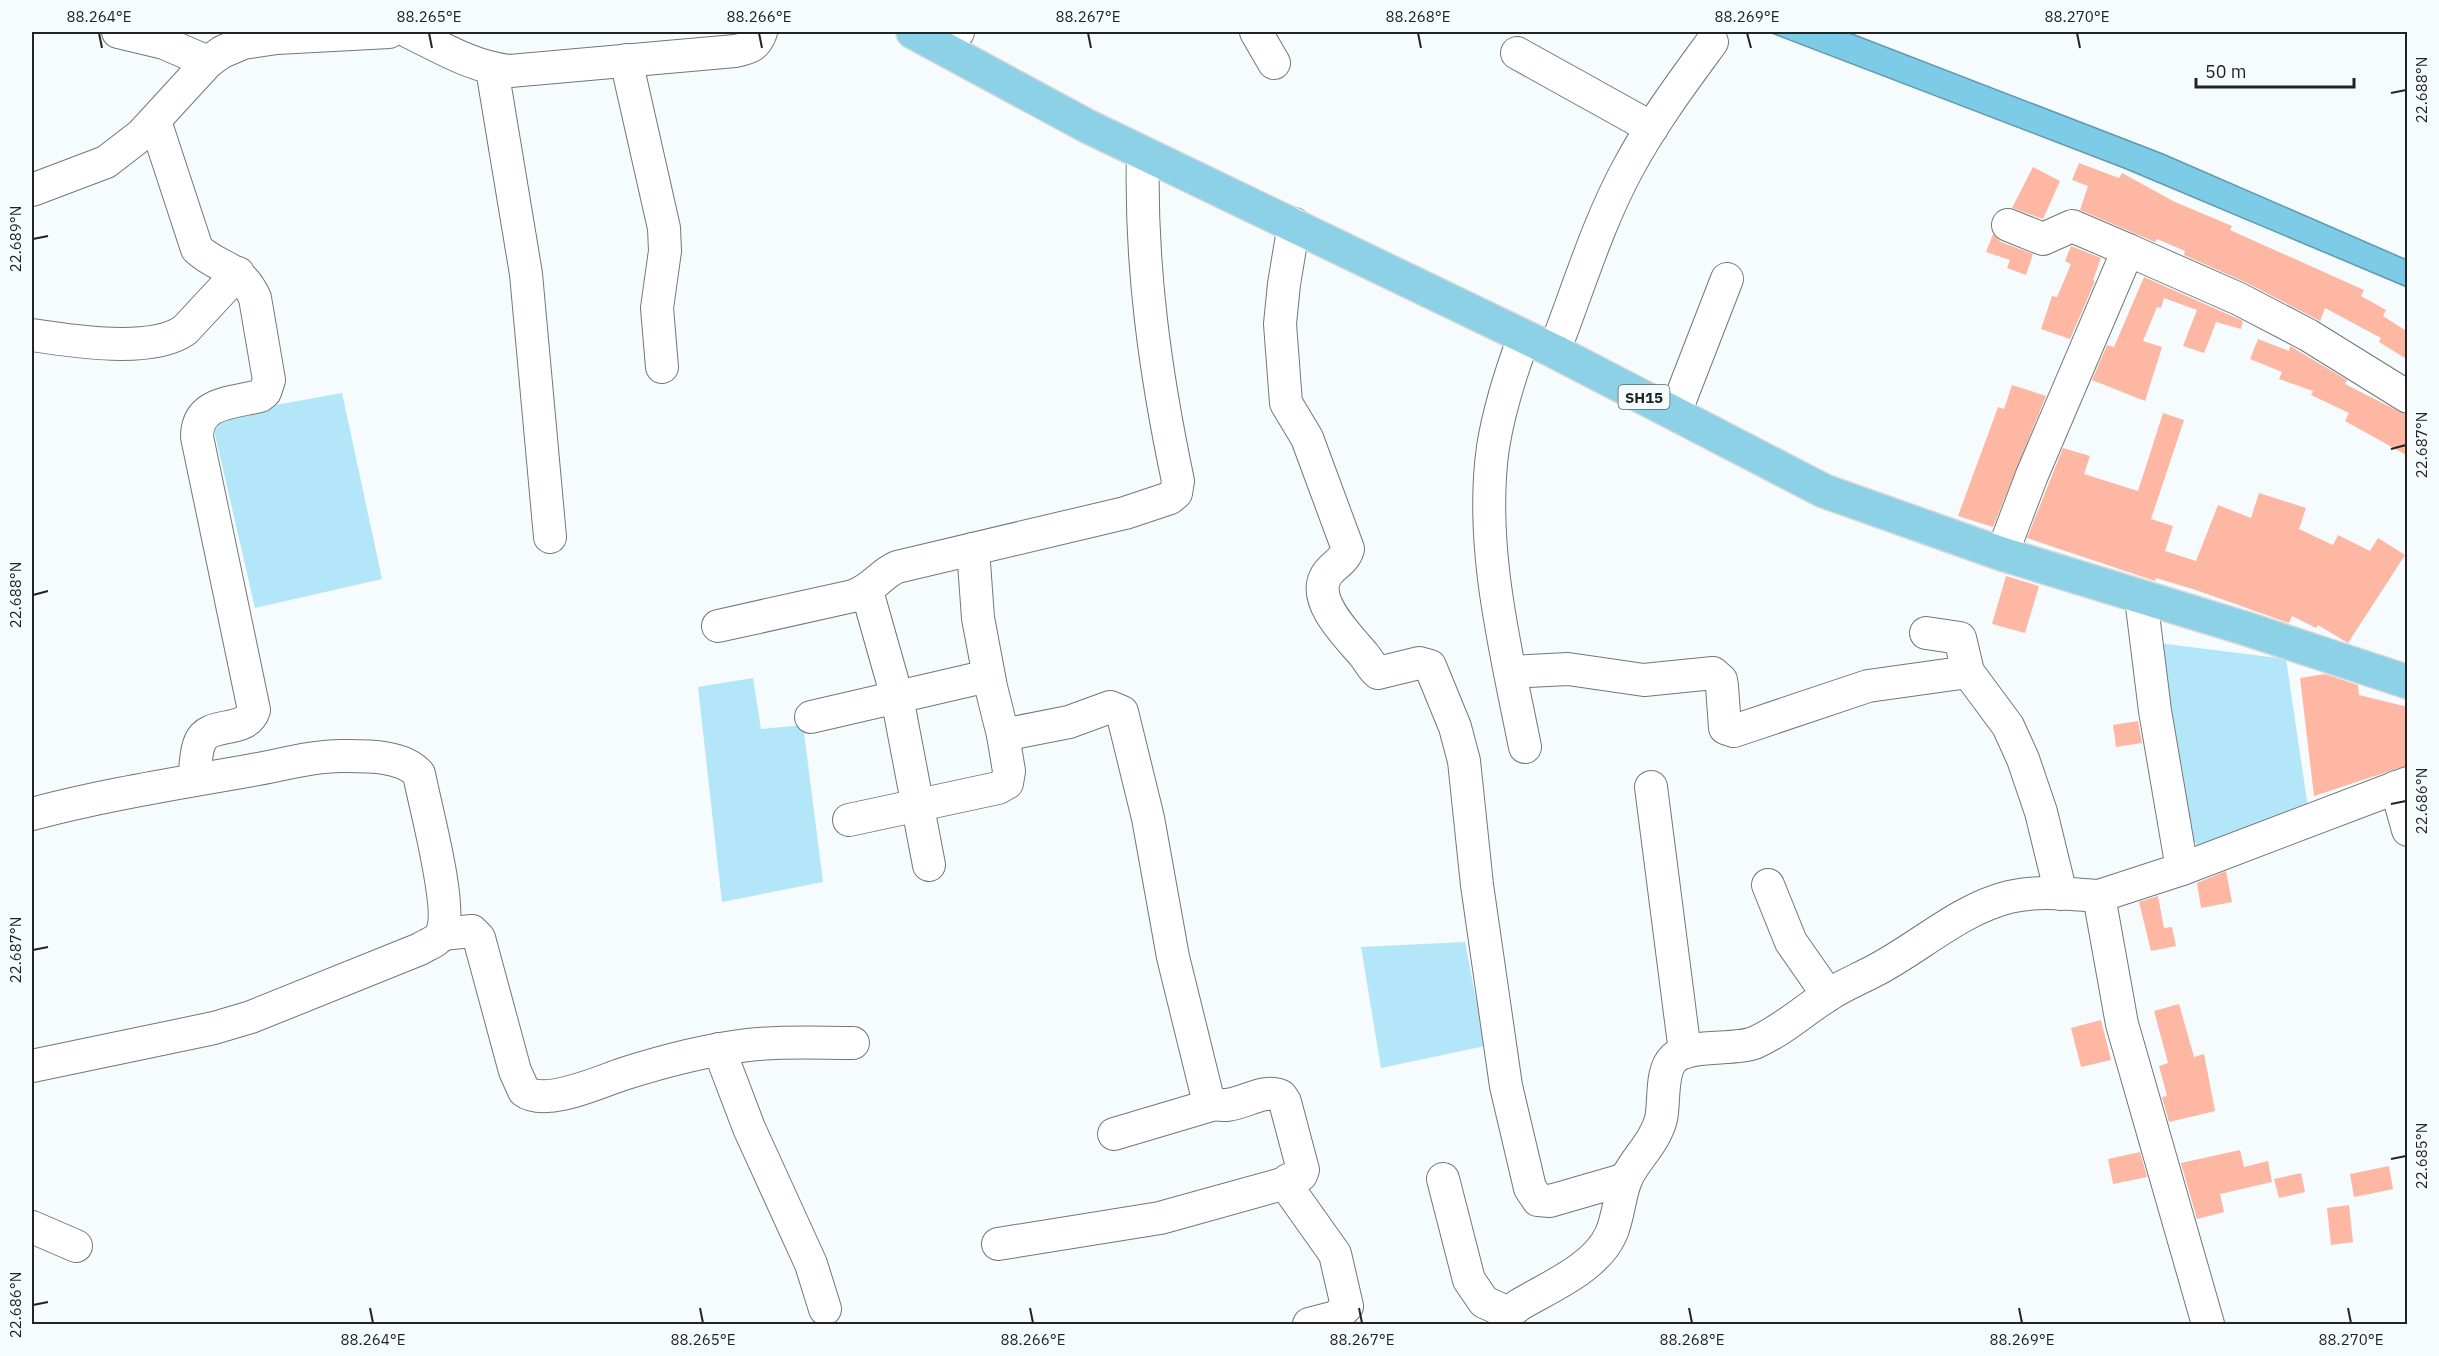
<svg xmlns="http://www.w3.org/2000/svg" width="2439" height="1356" font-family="'IBM Plex Sans',sans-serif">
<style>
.green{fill:#b3e6f9}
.water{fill:#7ccbe7;stroke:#6199ac;stroke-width:1.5}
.building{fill:#feb7a3}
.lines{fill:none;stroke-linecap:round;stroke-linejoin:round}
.minor-casing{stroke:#727778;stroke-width:34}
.major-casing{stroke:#d7d8d8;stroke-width:36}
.minor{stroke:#fff;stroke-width:32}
.major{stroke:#8cd1e6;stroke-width:33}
.ticks{fill:none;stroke:#222424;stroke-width:2}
.labels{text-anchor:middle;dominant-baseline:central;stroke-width:5;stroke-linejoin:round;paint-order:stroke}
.shield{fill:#f6fbfd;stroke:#626465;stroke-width:1.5}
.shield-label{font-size:15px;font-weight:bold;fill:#222424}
.neatline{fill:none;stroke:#222424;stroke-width:2}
.ticks-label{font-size:15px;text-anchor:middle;fill:#222424}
</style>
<rect width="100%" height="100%" fill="#f6fbfd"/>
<g class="green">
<path d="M 342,393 L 382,579 L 255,608 L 211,417 Z"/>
<path d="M 2158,643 L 2286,659 L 2308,808 L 2199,847 L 2183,830 Z"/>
<path d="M 753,678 L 761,729 L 803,725 L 823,882 L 722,902 L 698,687 Z"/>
<path d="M 1465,942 L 1485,1046 L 1381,1068 L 1361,947 Z"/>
</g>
<path class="water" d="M 1769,32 L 1847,32 L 2163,154 L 2407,260 L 2407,287 L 2124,168 Z"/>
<g class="building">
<path d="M 2079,163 L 2119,178 L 2122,173 L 2175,202 L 2232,226 L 2230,230 L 2364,290 L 2361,296 L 2386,310 L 2383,316 L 2408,332 L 2408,360 L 2379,342 L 2381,338 L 2325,308 L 2320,321 L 2247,283 L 2184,255 L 2185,251 L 2157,239 L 2155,242 L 2080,210 L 2088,186 L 2072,180 Z"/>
<path d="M 2033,167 L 2060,181 L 2043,219 L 2012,208 Z"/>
<path d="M 1993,234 L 2001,242 L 2033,254 L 2026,275 L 2007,268 L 2010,260 L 1986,252 Z"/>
<path d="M 2071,246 L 2101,258 L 2093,280 L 2095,281 L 2070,339 L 2041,329 L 2052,296 L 2057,297 L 2071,264 L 2065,261 Z"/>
<path d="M 2144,277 L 2243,321 L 2241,329 L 2216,322 L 2204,353 L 2183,346 L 2197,310 L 2164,298 L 2161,308 L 2157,307 L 2143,341 L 2162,347 L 2145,401 L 2092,380 L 2107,345 L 2114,347 Z"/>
<path d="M 2258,339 L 2289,351 L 2290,346 L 2347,380 L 2345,384 L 2408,416 L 2408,456 L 2345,421 L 2349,413 L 2311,395 L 2313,391 L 2279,379 L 2282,372 L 2250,359 Z"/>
<path d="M 2012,385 L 2046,396 L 1993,527 L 1958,516 L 1998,407 L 2004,409 Z"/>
<path d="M 2163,413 L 2184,420 L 2151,519 L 2173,526 L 2165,551 L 2196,561 L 2218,505 L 2251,518 L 2259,493 L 2306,508 L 2299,529 L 2333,545 L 2338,535 L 2370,551 L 2378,538 L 2405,555 L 2348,643 L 2318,625 L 2316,628 L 2292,616 L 2289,623 L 2196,590 L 2156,578 L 2155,581 L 2027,538 L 2063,448 L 2090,456 L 2084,474 L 2138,491 Z"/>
<path d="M 2006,576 L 2039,586 L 2025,633 L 1992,624 Z"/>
<path d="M 2325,674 L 2358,685 L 2359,695 L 2408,707 L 2408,765 L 2314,796 L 2300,678 Z"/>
<path d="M 2138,721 L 2142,743 L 2116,747 L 2113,725 Z"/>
<path d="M 2226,871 L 2232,902 L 2201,908 L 2197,883 Z"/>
<path d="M 2158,896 L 2164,928 L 2172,927 L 2176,946 L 2151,951 L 2139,902 Z"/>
<path d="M 2179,1004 L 2194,1057 L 2204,1054 L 2215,1111 L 2169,1122 L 2162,1097 L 2167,1096 L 2159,1066 L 2168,1063 L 2154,1011 Z"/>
<path d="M 2101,1020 L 2111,1060 L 2081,1067 L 2071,1028 Z"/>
<path d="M 2240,1150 L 2244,1167 L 2268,1161 L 2272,1182 L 2220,1194 L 2224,1212 L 2197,1219 L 2181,1163 Z"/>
<path d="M 2140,1152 L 2147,1177 L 2113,1184 L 2108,1159 Z"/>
<path d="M 2389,1166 L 2393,1189 L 2354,1197 L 2350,1174 Z"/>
<path d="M 2301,1173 L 2305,1192 L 2279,1198 L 2274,1179 Z"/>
<path d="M 2349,1205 L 2353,1242 L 2331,1245 L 2327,1208 Z"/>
</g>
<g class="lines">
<g class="minor-casing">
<g id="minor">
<path d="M 118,32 L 164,43 L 208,62"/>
<path d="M 409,32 C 442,48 473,67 510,71 L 735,51 C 750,48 756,46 761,32"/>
<path d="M 1256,32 L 1274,63"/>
<path d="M 945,50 L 958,32"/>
<path d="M 1517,53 L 1652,128"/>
<path d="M 626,60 L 664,228 L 665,251 L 657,308 L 662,367"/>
<path d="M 492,69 L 526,274 L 550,537"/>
<path d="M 155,121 L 197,249 C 220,270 240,265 255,298 L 269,380 L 265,392 L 260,396 C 231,403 197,402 197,437 L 254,710 C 246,735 209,720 200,742 C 195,753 196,768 194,780"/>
<path d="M 32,190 L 106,162 L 141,135 L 208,62 L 222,52 L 243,43 L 277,38 L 389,32"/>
<path d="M 1294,224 L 1284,284 L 1280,324 L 1286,403 L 1307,438 L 1348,549 C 1344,563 1330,566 1325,578 C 1313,603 1350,638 1364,655 C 1369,661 1372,668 1378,673 L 1419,663 L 1430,666 L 1455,727 L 1464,761 L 1477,885 L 1506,1086 L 1530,1188 L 1538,1200 L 1550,1201 L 1626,1179"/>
<path d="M 2008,225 L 2043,239 L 2072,226 L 2128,250"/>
<path d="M 32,335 C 71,341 152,354 185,330 L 238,273"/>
<path d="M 1524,337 C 1511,372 1499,410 1493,447 C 1479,546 1506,651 1525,747"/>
<path d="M 1554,351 C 1578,290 1597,225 1628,168 C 1652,123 1682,83 1712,42"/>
<path d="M 1675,413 L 1727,279"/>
<path d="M 2002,554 L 2032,475 L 2128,250 L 2239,299 L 2308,335 L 2408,397"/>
<path d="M 867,591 L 897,697 L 929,865"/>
<path d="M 2141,598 L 2155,711 L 2182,869"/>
<path d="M 718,626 L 853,596 C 875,588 879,575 897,567 L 1125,513 L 1170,498 L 1176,493 L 1178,481 C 1155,372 1140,264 1143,153"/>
<path d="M 1926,633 L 1960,638 L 1968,672 L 2008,726 L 2023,759 L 2041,812 L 2061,894"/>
<path d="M 1510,672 L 1568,669 L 1644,680 L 1713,673 L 1721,680 L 1722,686 L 1725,728 L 1734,731 L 1868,686 L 1968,672"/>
<path d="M 811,717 L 988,676"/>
<path d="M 1003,735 L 1069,722 L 1110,707 L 1122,712 L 1148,818 L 1173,957 L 1207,1095 L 1211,1102 C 1234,1114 1259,1086 1281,1096 L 1285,1102 L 1303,1170 L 1301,1175 L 1288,1180 L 1286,1185 L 1335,1254 L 1347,1306 L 1336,1317 L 1309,1324"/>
<path d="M 1651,787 L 1685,1052"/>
<path d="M 2396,787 L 2408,830"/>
<path d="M 32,814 C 103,795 174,784 247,771 C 278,766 310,756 342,756 C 366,756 403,755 419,774 C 425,806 453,907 442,932 C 439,941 428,944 420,949 L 251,1017 L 214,1028 L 32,1066"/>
<path d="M 849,820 L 998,788 L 1007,783 L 1009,771 L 1003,735 L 991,687 L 978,618 L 973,549"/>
<path d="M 1768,885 L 1791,942 L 1828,995"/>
<path d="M 442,934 L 472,931 L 479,938 L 515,1071 L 524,1091 C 546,1107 599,1082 623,1074 C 664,1061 706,1050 748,1045 C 782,1041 818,1043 853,1043"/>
<path d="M 719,1049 L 749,1128 L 811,1264 L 825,1309"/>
<path d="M 1114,1134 L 1215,1104"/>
<path d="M 1443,1179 L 1469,1280 L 1484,1302 L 1509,1313"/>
<path d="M 32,1227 L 76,1246"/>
<path d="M 998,1244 L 1160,1218 L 1286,1183"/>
<path d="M 1506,1324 L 1509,1313 L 1519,1305 C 1549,1287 1596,1268 1611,1234 C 1619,1216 1619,1195 1627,1177 C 1637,1157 1655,1142 1661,1119 C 1665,1102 1660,1071 1674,1058 C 1691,1043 1732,1051 1754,1043 C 1782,1031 1804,1010 1830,994 C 1844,985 1859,979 1874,971 C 1919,948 1958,910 2009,897 C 2037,890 2070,894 2099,896"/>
<path d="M 2208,1324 L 2122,1024 L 2099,896 L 2182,869 L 2408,783"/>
</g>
</g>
<g class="major-casing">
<path id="major" d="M 913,32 L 1087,126 L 1554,351 L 1824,491 L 2002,554 L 2247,629 L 2408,682"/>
</g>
<use href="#minor" class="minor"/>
<use href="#major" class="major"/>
</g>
<path class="ticks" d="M 99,33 L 102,48M 429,33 L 432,48M 759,33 L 762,48M 1088,33 L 1091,48M 1418,33 L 1421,48M 1747,33 L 1751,48M 2077,33 L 2080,48M 2391,93 L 2406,90M 33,239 L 48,236M 2391,449 L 2406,445M 33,595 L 48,591M 2391,804 L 2406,801M 33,950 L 48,947M 2391,1159 L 2406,1156M 33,1305 L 48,1302M 370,1308 L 373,1323M 700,1308 L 703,1323M 1030,1308 L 1033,1323M 1359,1308 L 1362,1323M 1689,1308 L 1692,1323M 2019,1308 L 2022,1323M 2348,1308 L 2351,1323"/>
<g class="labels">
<rect class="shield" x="1618.5" y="385" width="51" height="24" rx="4.5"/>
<g class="shield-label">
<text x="1644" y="397">SH15</text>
</g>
</g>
<rect width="2439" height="1356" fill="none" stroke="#f6fbfd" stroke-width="66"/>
<path d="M2196 78v9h158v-9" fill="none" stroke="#222424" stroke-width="3"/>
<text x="2205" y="78" font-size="18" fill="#222424" stroke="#f6fbfd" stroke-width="4.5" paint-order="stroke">50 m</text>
<rect x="33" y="33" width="2373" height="1290" class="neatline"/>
<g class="ticks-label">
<text x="99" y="22">88.264°E</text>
<text x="429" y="22">88.265°E</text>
<text x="759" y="22">88.266°E</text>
<text x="1088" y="22">88.267°E</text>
<text x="1418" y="22">88.268°E</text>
<text x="1747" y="22">88.269°E</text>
<text x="2077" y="22">88.270°E</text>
<text transform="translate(2422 90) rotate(-90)" y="5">22.688°N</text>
<text transform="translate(16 239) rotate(-90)" y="5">22.689°N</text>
<text transform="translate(2422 445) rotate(-90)" y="5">22.687°N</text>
<text transform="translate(16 595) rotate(-90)" y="5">22.688°N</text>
<text transform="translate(2422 801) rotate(-90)" y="5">22.686°N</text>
<text transform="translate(16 950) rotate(-90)" y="5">22.687°N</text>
<text transform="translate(2422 1156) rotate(-90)" y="5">22.685°N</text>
<text transform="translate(16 1305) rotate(-90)" y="5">22.686°N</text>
<text x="373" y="1345">88.264°E</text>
<text x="703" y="1345">88.265°E</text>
<text x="1033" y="1345">88.266°E</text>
<text x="1362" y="1345">88.267°E</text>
<text x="1692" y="1345">88.268°E</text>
<text x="2022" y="1345">88.269°E</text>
<text x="2351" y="1345">88.270°E</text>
</g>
</svg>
